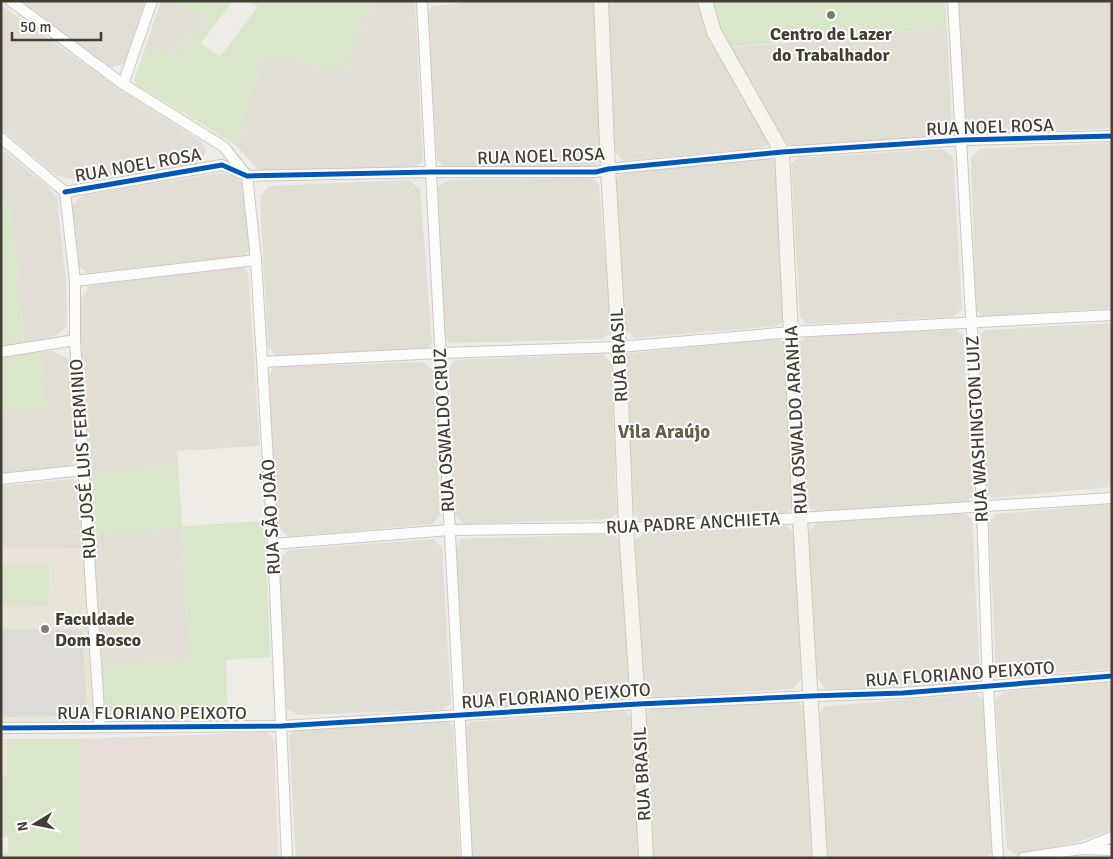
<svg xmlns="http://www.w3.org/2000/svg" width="1113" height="859" font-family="Signika,sans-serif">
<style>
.residential{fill:#e1ded5}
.commercial{fill:#ece5d8}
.education{fill:#e8e4d7}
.medical{fill:#e8ddd8}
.green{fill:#d9e6c9}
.parking{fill:#dddbd7}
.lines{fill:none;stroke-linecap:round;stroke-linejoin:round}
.street-casing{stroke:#cac8c3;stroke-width:12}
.secondary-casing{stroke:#ccc9bf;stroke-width:16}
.street{stroke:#fcfcfb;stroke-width:10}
.secondary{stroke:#f5f4ee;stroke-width:14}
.cycleway-casing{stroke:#fff;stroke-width:8}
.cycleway{stroke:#0057b8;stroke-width:5}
.poi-dot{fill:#7e7b73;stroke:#fff;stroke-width:2}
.labels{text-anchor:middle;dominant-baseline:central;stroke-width:4;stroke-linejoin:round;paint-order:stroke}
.poi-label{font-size:18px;font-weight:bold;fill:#423e35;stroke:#fff}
.street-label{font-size:18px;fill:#423e35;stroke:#fff}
.neighbourhood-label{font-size:19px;font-weight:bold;fill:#645c4d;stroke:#fff}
</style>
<rect width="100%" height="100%" fill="#edece7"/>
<g class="residential">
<path d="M 18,1 L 145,1 L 124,64 L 108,68 Z"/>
<path d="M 161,1 L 172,1 L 210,16 L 199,36 L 189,34 L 178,58 L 146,46 Z"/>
<path d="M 371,1 L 415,1 L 423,162 L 411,168 L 266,171 L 257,169 L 236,145 L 263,57 L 345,68 L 361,25 L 371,6 Z"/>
<path d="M 478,1 L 593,1 L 602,160 L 595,166 L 443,166 L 437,160 L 427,13 L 433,6 Z"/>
<path d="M 607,1 L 701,1 L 769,136 L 768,145 L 759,148 L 623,161 L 615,152 Z"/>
<path d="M 957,1 L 1112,1 L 1112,128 L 974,135 L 966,129 Z"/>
<path d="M 1,5 L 121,90 L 202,142 L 206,150 L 204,156 L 199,162 L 192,165 L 75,180 L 56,175 L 1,129 Z"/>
<path d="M 947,28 L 952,129 L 944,136 L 791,146 L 783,141 L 729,48 Z"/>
<path d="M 1112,143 L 1112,308 L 982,316 L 976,310 L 971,158 L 980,149 Z"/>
<path d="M 1,148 L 49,188 L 57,198 L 66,283 L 67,326 L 57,335 L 24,344 L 11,205 L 1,197 Z"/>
<path d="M 942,149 L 953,157 L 962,309 L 952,317 L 807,324 L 800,317 L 791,164 L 798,158 Z"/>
<path d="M 766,157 L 776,162 L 785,321 L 776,326 L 634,338 L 625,329 L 615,181 L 622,172 Z"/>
<path d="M 220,173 L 236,178 L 243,183 L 250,249 L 244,256 L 87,273 L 78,266 L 71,207 L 83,195 Z"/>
<path d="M 588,178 L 595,180 L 599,185 L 612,332 L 602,339 L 451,343 L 445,339 L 438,187 L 449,180 Z"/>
<path d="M 408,180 L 420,189 L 432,344 L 421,351 L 277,356 L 268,348 L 260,197 L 269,186 Z"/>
<path d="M 242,266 L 248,272 L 260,446 L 177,451 L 178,463 L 89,474 L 81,341 L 80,301 L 89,286 Z"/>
<path d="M 1112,323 L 1112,487 L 992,498 L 988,495 L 978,336 L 986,330 Z"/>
<path d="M 956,330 L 963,335 L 973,497 L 964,503 L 816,511 L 806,505 L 799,343 L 807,336 Z"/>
<path d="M 778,339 L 786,343 L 794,508 L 785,514 L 641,521 L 634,514 L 625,359 L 630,353 Z"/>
<path d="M 52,351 L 70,360 L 76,458 L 68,467 L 1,474 L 1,413 L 46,408 L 39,352 Z"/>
<path d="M 603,354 L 611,363 L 617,514 L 609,519 L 464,524 L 455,515 L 449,368 L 455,360 Z"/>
<path d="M 423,362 L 433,370 L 440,515 L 433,524 L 289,537 L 278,527 L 268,377 L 274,367 Z"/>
<path d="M 73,479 L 80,486 L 84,549 L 1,548 L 1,486 Z"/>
<path d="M 1112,504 L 1112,669 L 1004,677 L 996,671 L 989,522 L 996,514 Z"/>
<path d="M 963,512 L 972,519 L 980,676 L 970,682 L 826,690 L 817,677 L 808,532 L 817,523 Z"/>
<path d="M 182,526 L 189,662 L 102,666 L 93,535 Z"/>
<path d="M 786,526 L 794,533 L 802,678 L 793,689 L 653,697 L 643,689 L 635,540 L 645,533 Z"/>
<path d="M 611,534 L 621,541 L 632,694 L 622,701 L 472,709 L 465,704 L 456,548 L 461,539 Z"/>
<path d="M 433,539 L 442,547 L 451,704 L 441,710 L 297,715 L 286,708 L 279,559 L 289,550 Z"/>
<path d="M 1112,682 L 1112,830 L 1078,842 L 1016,854 L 1007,849 L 995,700 L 1003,692 Z"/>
<path d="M 975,694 L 983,699 L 992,853 L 985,858 L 828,858 L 818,715 L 826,706 Z"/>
<path d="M 797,701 L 805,709 L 812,858 L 654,858 L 645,716 L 653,708 Z"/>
<path d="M 624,711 L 631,717 L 641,858 L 471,858 L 464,729 L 470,722 Z"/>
<path d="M 446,720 L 453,726 L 460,858 L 296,858 L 289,737 L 294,730 Z"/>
</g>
<rect class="commercial" x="1" y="739" width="6" height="37"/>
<path class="education" d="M 1,548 L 84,549 L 92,708 L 89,715 L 81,720 L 1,721 Z"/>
<path class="medical" d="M 267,732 L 274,740 L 278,858 L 79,858 L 79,739 Z"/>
<g class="green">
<path d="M 172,1 L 233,1 L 201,43 L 220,57 L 258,6 L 247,1 L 371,1 L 371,6 L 361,25 L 346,68 L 263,57 L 236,145 L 159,98 L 137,86 L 134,80 L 146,46 L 178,58 L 189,33 L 199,36 L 209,17 Z"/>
<path d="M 711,1 L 945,1 L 947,28 L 729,47 L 721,32 Z"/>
<path d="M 1,197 L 11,205 L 24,344 L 1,349 Z"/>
<path d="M 39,352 L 46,408 L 1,413 L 1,357 Z"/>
<path d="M 178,463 L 182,526 L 265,521 L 270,657 L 226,660 L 228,717 L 110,718 L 105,709 L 102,666 L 189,661 L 182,527 L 93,535 L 89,474 Z"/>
<path d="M 1,565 L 49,565 L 48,606 L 1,605 Z"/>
<path d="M 7,739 L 79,739 L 79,858 L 1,858 L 1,854 L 8,853 L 8,837 L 1,837 L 1,776 L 7,776 Z"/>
</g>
<path class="parking" d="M 1,629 L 82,630 L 87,707 L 85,711 L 81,714 L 72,716 L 1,717 Z"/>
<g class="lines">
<g class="street-casing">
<g id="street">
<path d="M 11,1 L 123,84 L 224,147 L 247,176 L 256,260 L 273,544 L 287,858"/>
<path d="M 422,1 L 467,858"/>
<path d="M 953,1 L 982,506 L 988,687 L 998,858"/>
<path d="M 123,84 L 152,1"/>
<path d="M 1,138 L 65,192"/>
<path d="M 65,192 L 222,165 L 247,176 L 431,172 L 596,172 L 608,169 L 782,152 L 962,140 L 1112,136"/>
<path d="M 65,192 L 75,281 L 75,340 L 100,726"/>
<path d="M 75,281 L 256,260"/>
<path d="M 1,352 L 75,340"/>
<path d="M 262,362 L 440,353 L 619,347 L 792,332 L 1112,315"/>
<path d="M 1,479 L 83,470"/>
<path d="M 273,544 L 449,530 L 626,528 L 800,518 L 1112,498"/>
<path d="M 1,728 L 282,726 L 638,704 L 811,696 L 903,693 L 1112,676"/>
<path d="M 1085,848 L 1112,837"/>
<path d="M 1023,858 L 1081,849 L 1112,850"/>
</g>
</g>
<g class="secondary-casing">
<g id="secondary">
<path d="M 601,1 L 608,169 L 619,347 L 626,528 L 638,704 L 646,858"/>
<path d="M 705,1 L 714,32 L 782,152 L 800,518 L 820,858"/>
</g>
</g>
<use href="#street" class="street"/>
<use href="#secondary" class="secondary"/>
<g class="cycleway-casing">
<g id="cycleway">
<path d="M 65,192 L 222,165 L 247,176 L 431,172 L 596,172 L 608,169 L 782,152 L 962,140 L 1112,136"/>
<path d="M 1,728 L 282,726 L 638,704 L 811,696 L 903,693 L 1112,676"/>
</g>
</g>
<use href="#cycleway" class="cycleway"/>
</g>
<g class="poi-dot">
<circle cx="831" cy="15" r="5"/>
<circle cx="45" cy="629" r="5"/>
</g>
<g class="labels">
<g class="poi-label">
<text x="831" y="34">Centro de Lazer<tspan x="831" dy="21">do Trabalhador</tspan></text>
<text x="55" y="619" text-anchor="start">Faculdade<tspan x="55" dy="21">Dom Bosco</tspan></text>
</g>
<g class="street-label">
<text transform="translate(990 127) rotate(-2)">RUA NOEL ROSA</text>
<text transform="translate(541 156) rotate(-2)">RUA NOEL ROSA</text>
<text transform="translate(138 165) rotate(-10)">RUA NOEL ROSA</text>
<text transform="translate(619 355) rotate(-93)">RUA BRASIL</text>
<text transform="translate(796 420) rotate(-93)">RUA OSWALDO ARANHA</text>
<text transform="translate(977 429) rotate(-93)">RUA WASHINGTON LUIZ</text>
<text transform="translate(444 430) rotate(-93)">RUA OSWALDO CRUZ</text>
<text transform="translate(83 459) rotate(-94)">RUA JOSÉ LUIS FERMINIO</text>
<text transform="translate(271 517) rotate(-93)">RUA SÃO JOÃO</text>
<text transform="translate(693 523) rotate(-3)">RUA PADRE ANCHIETA</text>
<text transform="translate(960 674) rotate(-4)">RUA FLORIANO PEIXOTO</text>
<text transform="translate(556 696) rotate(-4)">RUA FLORIANO PEIXOTO</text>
<text x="152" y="713">RUA FLORIANO PEIXOTO</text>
<text transform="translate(642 774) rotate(-93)">RUA BRASIL</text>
</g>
<g class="neighbourhood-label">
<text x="664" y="432">Vila Araújo</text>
</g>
</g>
<rect width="1113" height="859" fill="none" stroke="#423e35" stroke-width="5"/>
<g transform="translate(35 824) rotate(260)" stroke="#ffffff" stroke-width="4" paint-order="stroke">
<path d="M0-4L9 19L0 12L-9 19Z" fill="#423e35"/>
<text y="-8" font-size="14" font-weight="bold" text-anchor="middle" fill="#423e35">N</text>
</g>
<path d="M12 32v8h89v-8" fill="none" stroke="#423e35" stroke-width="2.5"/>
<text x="20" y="32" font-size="15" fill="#423e35" stroke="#ffffff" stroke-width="4" paint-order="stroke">50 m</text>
</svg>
